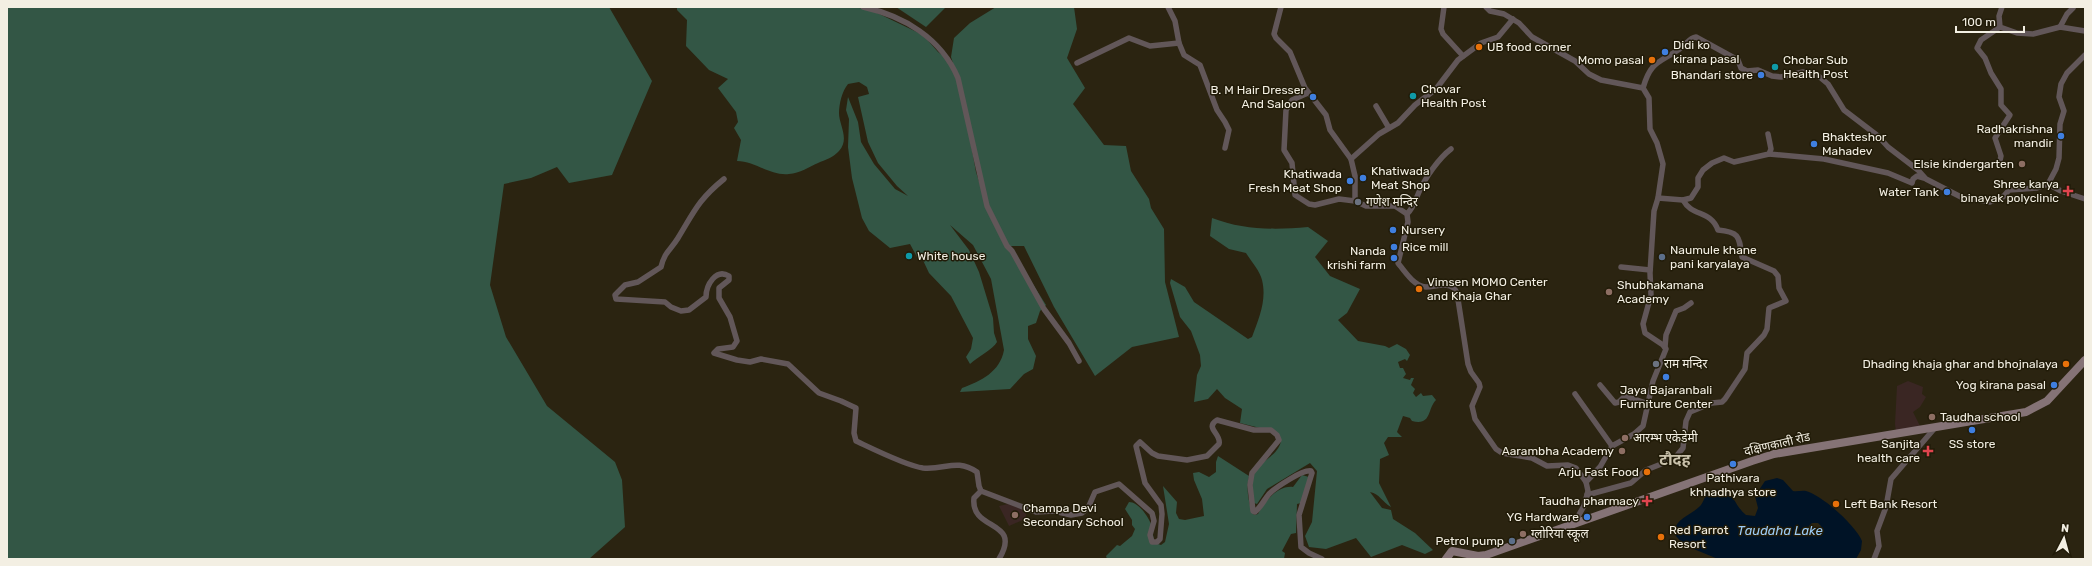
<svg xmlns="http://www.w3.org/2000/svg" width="2092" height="566" font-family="Rubik,'Noto Sans Devanagari',sans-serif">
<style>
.education{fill:#3a2623}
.forest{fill:#335645;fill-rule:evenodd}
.water{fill:#001326;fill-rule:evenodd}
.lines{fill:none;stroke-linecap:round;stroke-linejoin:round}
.minor{stroke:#625759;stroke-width:5.5}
.secondary{stroke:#857376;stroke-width:8}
.food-dot{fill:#e8710a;stroke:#211b08;stroke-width:1.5}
.shop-dot{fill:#3f7fe0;stroke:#211b08;stroke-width:1.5}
.culture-dot{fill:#0f9aa8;stroke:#211b08;stroke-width:1.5}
.education-dot{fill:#8d6e63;stroke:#211b08;stroke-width:1.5}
.health-dot{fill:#e0444e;stroke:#211b08;stroke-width:1.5}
.worship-dot{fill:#6b7280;stroke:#211b08;stroke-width:1.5}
.service-dot{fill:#5c6f8a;stroke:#211b08;stroke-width:1.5}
.labels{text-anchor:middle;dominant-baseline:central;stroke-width:3;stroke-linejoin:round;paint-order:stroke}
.poi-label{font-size:12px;fill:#f3efe3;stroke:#211b08;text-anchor:start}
.street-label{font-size:12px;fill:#f3efe3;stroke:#211b08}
.water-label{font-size:13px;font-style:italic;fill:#9cccf7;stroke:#211b08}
.district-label{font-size:16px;font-weight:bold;fill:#c9c1aa;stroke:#211b08}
</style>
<rect width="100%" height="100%" fill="#2b2411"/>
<g class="education">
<path d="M 1908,381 L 1923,387 L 1922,394 L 1926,397 L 1920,407 L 1913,412 L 1921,428 L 1896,432 L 1895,424 L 1897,386 Z"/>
<path d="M 1008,504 L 1027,511 L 1025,519 L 1009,526 L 999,506 Z"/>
</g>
<g class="forest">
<path d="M 7,7 L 609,7 L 652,81 L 612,175 L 569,183 L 557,167 L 531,178 L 504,184 L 490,285 L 506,337 L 547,406 L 615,462 L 622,480 L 625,527 L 589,559 L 7,559 Z"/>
<path d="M 677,7 L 855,7 L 873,11 L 923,35 L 938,52 L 953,63 L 951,57 L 954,38 L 970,23 L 996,7 L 1074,7 L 1077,29 L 1067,58 L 1085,88 L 1073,104 L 1104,145 L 1126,146 L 1131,171 L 1149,199 L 1151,208 L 1164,229 L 1165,282 L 1179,337 L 1132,347 L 1095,376 L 1054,307 L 1024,246 L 1011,246 L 1012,251 L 1046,305 L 1040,311 L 1036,323 L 1028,326 L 1028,339 L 1036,356 L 1033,369 L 1024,374 L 1010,389 L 960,392 L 962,388 C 981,381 1000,372 1004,350 L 991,279 L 973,245 L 950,225 L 969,250 L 979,272 L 993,318 L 994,333 L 997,342 C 993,349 978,357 970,364 L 966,357 L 971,349 L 973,338 L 951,296 L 929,273 L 921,256 L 917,257 L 910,244 L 890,248 L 869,231 L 862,218 L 852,178 L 848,147 L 849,119 L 846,110 L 848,97 L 858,122 L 861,142 L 874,164 L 895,189 L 908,196 L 897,186 L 878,163 L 868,142 L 858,97 L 869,94 L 867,87 L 859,82 L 848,84 C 842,91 839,104 839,113 C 839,125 850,139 839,151 C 834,157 825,160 818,163 C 809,167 800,173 789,174 C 770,176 755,161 737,161 L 741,140 L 734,128 L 738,122 L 736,112 L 718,88 L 728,79 L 709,70 L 686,46 L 687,20 L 677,10 ZM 965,112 L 985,200 L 976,172 Z"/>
<path d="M 896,7 L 946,7 L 926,27 Z"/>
<path d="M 1212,218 C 1243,230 1275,230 1308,227 L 1328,241 L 1315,257 L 1330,276 L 1360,289 L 1347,313 L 1338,320 L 1358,341 L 1385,346 L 1389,348 L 1397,344 L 1406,349 L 1410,355 L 1407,361 L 1405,359 L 1398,362 L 1400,368 L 1403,368 L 1406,374 L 1403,378 L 1410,380 L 1411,378 L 1414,378 L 1411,385 L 1415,389 L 1413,393 L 1416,397 L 1421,393 L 1423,396 L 1432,395 L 1436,400 C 1427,409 1432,426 1412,421 L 1410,418 L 1403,416 L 1397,432 L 1402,437 L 1388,437 L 1384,443 L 1389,455 L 1380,459 L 1379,483 L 1391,507 C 1382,502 1380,494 1370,492 L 1382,508 L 1391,510 L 1393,519 L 1415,533 L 1433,550 L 1425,554 L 1402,545 L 1371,557 L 1356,538 L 1326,549 L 1309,547 L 1305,536 L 1312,522 L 1317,471 L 1310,463 L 1267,489 L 1257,504 L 1254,503 C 1253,494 1250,480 1255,472 C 1261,460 1278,456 1281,441 L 1276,432 L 1240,423 L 1242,409 L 1225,398 L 1217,389 L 1208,399 L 1194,402 L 1197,375 L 1201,366 L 1200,355 L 1191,331 L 1180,317 L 1170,283 L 1171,279 L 1185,287 L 1194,302 L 1248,339 L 1252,337 C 1259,318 1267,300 1262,280 C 1260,271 1251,261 1246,253 L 1229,249 L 1210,236 Z"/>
<path d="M 1218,456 L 1249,476 C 1246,489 1248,503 1254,515 L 1258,514 C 1264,502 1278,485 1293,487 L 1302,475 L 1309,477 L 1301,503 L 1297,504 L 1296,533 L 1291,534 L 1282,551 L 1285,553 L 1284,559 L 1107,559 L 1106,556 L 1117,545 L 1120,546 L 1132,536 L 1135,529 L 1132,525 L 1132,520 L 1125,509 L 1129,502 C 1138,502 1148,516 1151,524 C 1154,530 1152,537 1155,543 L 1161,545 L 1165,542 L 1169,524 L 1163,486 L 1177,502 L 1176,513 L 1179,519 L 1185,520 L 1204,516 L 1202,499 L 1194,480 L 1193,473 L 1199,472 L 1209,477 L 1216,472 L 1216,462 Z"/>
</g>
<path class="water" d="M 1777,478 L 1783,480 L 1793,491 C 1797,492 1802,490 1806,491 C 1822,495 1856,526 1862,541 L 1861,550 L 1856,559 L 1718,559 L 1684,545 L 1675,535 C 1672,520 1691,515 1699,507 C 1703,504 1704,498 1707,493 C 1733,481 1731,503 1746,515 L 1755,516 L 1758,508 L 1755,496 L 1765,481 ZM 1812,523 L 1818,523 L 1821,526 L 1821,531 L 1817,536 L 1809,532 L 1809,526 Z"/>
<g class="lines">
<g class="minor">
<path d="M 863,7 C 904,16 941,38 958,78 L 987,206 L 1007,246 L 1012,251 L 1044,309 L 1069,343 L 1079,361"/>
<path d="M 1168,7 L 1175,21 L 1179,43 L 1184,55 L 1200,65 L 1217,110 L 1225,122 L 1229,130 L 1225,148"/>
<path d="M 1281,7 L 1274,34 L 1276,38 L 1290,52 L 1305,88 L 1326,115 L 1330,130 L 1351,159"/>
<path d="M 1444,7 L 1441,29 L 1443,34 L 1463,56"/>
<path d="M 1486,7 L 1490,11 L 1504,14 L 1519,23 L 1532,37 L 1575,61 L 1589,74 L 1601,80 L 1643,88 L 1649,98 L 1650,129 L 1657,143 L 1663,164 L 1658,198 L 1654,211 L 1650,273 L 1651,295 L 1643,324 L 1645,333 L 1663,345 L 1666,349 L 1653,381 L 1643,426 L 1634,434 L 1612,446 L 1600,467 L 1586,482"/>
<path d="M 2002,7 L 1999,16 L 2000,27 L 2017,33 L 2033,34 L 2060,27 L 2085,31"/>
<path d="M 1513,19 L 1498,37 L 1481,43 L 1458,60 L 1436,89 L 1415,105 L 1398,123 L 1379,134 L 1351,159 L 1355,176 L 1355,201 L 1366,206 L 1395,206 L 1407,214 L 1408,222 L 1398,263 C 1405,272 1414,286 1426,287 C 1435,287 1446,282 1454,288 L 1457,293 L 1468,364 L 1471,372 L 1479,383 L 1480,387 L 1472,406 L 1475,419 L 1496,449 L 1502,453 L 1532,458 L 1547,466 L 1568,465 L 1576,468 L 1586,482 L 1588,491 L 1584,506 L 1573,525"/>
<path d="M 2060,27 L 2067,14 L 2073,8"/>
<path d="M 1077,63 L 1129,38 L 1150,46 L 1179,43"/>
<path d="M 1643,88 C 1651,60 1660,63 1681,48 C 1687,44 1689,38 1696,37 L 1738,60 L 1741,68 L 1747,71 L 1758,70 L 1772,76 L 1781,77 L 1803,72 L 1816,74 L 1828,84 L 1844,110 L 1878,136 L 1888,147 L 1918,170 L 1926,179 L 1961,197 L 1990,202 L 2003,197 L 2009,190 L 2037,188 L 2048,184 L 2061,191 L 2085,199"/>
<path d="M 1308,93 L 1292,100 L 1286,110 L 1284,150 L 1292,163 L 1295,195 L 1309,204 L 1315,205 L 1339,199 L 1355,201"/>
<path d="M 1376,106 L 1389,128"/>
<path d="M 1769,154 L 1824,159 L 1888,173 L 1912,183 L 1913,179 L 1917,176 L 1924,178"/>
<path d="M 1999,165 L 2001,156 L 1995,138 L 2010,115 L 2001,105 L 2001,89 L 1991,73 L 1985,58 L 1977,48 L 1981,40 L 2000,27"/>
<path d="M 724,179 C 698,200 694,212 678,238 C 670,251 665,251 661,267 L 638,282 L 625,285 L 615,295 L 616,299 L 665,302 L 671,307 L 681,311 L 689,310 L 706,297 C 706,285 716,268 729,276 L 729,280 L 719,288 L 719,298 L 730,317 L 737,341 L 733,347 L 718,349 L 714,353 L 737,360 L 750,362 L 761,359 L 788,364 L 819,393 L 841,401 L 856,408 L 854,433 L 856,441 C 871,448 907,466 923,468 C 946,470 956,458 977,472 L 979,486 L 981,491 L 1036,512 L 1054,511 L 1071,515 L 1082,513 L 1088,508 L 1095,492 L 1119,484 L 1152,513 L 1154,521 L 1150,535 L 1152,542 L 1157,542 L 1160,539 L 1162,514 L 1161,505 L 1145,483 L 1136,446 L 1140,442 L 1152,453 L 1158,456 L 1187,460 L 1207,456 L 1219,444 C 1222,434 1204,428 1217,420 L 1254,430 L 1271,430 L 1277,435 L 1279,440 L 1252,473 L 1250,485 L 1253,511 L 1255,512 C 1261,507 1264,500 1269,494 C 1275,488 1303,469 1311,471 L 1312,473 L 1299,515 L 1301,547 L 1309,553 L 1322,559"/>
<path d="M 2048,184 L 2056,169 L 2059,158 L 2060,124 L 2064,111 L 2059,97 L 2061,84 L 2067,73 L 2085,55"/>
<path d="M 1683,200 L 1691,198 L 1698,187 L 1698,178 L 1703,170 L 1712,163 L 1724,158 L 1734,162 L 1769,154 L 1771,149 L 1768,134"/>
<path d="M 1407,214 C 1414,207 1415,201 1419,192 C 1425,178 1439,158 1451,149"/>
<path d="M 1621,267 L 1650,270"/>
<path d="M 1665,347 L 1666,335 L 1676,311 L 1684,308 L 1691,303"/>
<path d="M 1600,385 L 1615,403 L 1619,402 L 1625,396 L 1649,404"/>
<path d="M 1575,394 L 1612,446"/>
<path d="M 981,491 L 974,498 C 970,532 1023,519 999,559"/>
<path d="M 1587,495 L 1631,483 L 1646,470 L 1674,459 L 1683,448 L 1686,421 L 1690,412 L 1712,403 L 1722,402 L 1725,399 L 1745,369 L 1747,353 L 1764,335 L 1767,329 L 1769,308 L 1786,301 L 1779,288 L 1778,276 L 1774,271 L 1742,257 C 1739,237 1740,232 1718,230 C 1711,210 1692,217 1683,200 L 1658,198"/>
<path d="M 1874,559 L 1879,546 L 1877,531 L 1886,507 L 1891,479 L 1934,429"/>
</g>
<path class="secondary" d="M 1446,559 L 1452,551 L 1478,556 L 1486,555 L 1752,461 L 1774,454 L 2026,412 L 2047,401 L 2085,360"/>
</g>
<g class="food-dot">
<circle cx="1479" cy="47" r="4"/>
<circle cx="1652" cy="60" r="4"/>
<circle cx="1419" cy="289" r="4"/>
<circle cx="2066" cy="364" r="4"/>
<circle cx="1647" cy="472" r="4"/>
<circle cx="1836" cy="504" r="4"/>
<circle cx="1661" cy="537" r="4"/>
</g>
<g class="shop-dot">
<circle cx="1665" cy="52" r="4"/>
<circle cx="1761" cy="75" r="4"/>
<circle cx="1313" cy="97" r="4"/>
<circle cx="2061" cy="136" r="4"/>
<circle cx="1814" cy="144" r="4"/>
<circle cx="1363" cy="178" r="4"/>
<circle cx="1350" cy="181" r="4"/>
<circle cx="1947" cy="192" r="4"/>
<circle cx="1393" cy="230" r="4"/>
<circle cx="1394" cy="247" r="4"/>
<circle cx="1394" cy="258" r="4"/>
<circle cx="1666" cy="377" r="4"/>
<circle cx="2054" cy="385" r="4"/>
<circle cx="1972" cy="430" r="4"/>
<circle cx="1733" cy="464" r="4"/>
<circle cx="1587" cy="517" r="4"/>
</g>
<g class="culture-dot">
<circle cx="1775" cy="67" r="4"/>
<circle cx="1413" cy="96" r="4"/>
<circle cx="909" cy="256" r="4"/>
</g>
<g class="education-dot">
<circle cx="2022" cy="164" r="4"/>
<circle cx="1609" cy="292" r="4"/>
<circle cx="1932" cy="417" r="4"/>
<circle cx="1625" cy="438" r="4"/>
<circle cx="1622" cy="451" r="4"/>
<circle cx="1015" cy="515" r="4"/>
<circle cx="1523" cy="534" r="4"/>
</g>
<g class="health-dot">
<path d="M2066 185h4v4h4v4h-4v4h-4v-4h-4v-4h4z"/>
<path d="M1926 445h4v4h4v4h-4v4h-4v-4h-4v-4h4z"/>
<path d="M1645 495h4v4h4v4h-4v4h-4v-4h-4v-4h4z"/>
</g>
<g class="worship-dot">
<circle cx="1358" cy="202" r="4"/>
<circle cx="1656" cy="364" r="4"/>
</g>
<g class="service-dot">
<circle cx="1662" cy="257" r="4"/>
<circle cx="1512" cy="541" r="4"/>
</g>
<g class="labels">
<g class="poi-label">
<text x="1673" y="45">Didi ko<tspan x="1673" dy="14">kirana pasal</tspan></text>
<text x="1487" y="47">UB food corner</text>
<text x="1644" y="60" text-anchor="end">Momo pasal</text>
<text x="1783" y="60">Chobar Sub<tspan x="1783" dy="14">Health Post</tspan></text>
<text x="1753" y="75" text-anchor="end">Bhandari store</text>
<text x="1421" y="89">Chovar<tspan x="1421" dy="14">Health Post</tspan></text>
<text x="1305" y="90" text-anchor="end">B. M Hair Dresser<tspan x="1305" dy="14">And Saloon</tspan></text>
<text x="2053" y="129" text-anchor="end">Radhakrishna<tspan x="2053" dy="14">mandir</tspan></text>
<text x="1822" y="137">Bhakteshor<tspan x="1822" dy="14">Mahadev</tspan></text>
<text x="2014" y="164" text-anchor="end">Elsie kindergarten</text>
<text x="1371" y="171">Khatiwada<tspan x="1371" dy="14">Meat Shop</tspan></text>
<text x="1342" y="174" text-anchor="end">Khatiwada<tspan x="1342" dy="14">Fresh Meat Shop</tspan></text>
<text x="2059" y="184" text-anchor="end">Shree karya<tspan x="2059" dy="14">binayak polyclinic</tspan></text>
<text x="1939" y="192" text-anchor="end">Water Tank</text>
<text x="1366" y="202">गणेश मन्दिर</text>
<text x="1401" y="230">Nursery</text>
<text x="1402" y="247">Rice mill</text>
<text x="1670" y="250">Naumule khane<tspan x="1670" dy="14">pani karyalaya</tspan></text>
<text x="1386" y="251" text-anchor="end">Nanda<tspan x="1386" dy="14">krishi farm</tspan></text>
<text x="917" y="256">White house</text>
<text x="1427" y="282">Vimsen MOMO Center<tspan x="1427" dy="14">and Khaja Ghar</tspan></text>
<text x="1617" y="285">Shubhakamana<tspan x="1617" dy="14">Academy</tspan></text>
<text x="1664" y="364">राम मन्दिर</text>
<text x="2058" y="364" text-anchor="end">Dhading khaja ghar and bhojnalaya</text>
<text x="2046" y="385" text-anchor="end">Yog kirana pasal</text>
<text x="1666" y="390" text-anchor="middle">Jaya Bajaranbali<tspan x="1666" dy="14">Furniture Center</tspan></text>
<text x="1940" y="417">Taudha school</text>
<text x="1633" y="438">आरम्भ एकेडेमी</text>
<text x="1920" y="444" text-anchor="end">Sanjita<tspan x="1920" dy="14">health care</tspan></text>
<text x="1972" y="444" text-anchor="middle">SS store</text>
<text x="1614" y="451" text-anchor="end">Aarambha Academy</text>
<text x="1639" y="472" text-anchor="end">Arju Fast Food</text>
<text x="1733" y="478" text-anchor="middle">Pathivara<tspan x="1733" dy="14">khhadhya store</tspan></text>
<text x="1639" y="501" text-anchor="end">Taudha pharmacy</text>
<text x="1844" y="504">Left Bank Resort</text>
<text x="1023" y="508">Champa Devi<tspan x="1023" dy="14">Secondary School</tspan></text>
<text x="1579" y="517" text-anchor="end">YG Hardware</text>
<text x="1669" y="530">Red Parrot<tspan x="1669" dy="14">Resort</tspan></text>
<text x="1531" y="534">ग्लोरिया स्कूल</text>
<text x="1504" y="541" text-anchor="end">Petrol pump</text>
</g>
<g class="street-label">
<text transform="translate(1777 444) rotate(-13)">दक्षिणकाली रोड</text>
</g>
<g class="water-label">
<text x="1780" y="530">Taudaha Lake</text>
</g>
<g class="district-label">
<text x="1675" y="459">टौदह</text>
</g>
</g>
<rect width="2092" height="566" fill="none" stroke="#f3efe3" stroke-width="16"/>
<g transform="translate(2064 538) rotate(6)" stroke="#211b08" stroke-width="3" paint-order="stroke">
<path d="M0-3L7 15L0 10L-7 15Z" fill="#f3efe3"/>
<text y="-6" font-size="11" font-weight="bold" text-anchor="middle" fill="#f3efe3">N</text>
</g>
<path d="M1956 26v6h68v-6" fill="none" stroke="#f3efe3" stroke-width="2"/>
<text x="1962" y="26" font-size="12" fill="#f3efe3" stroke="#211b08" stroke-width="3" paint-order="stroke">100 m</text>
</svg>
